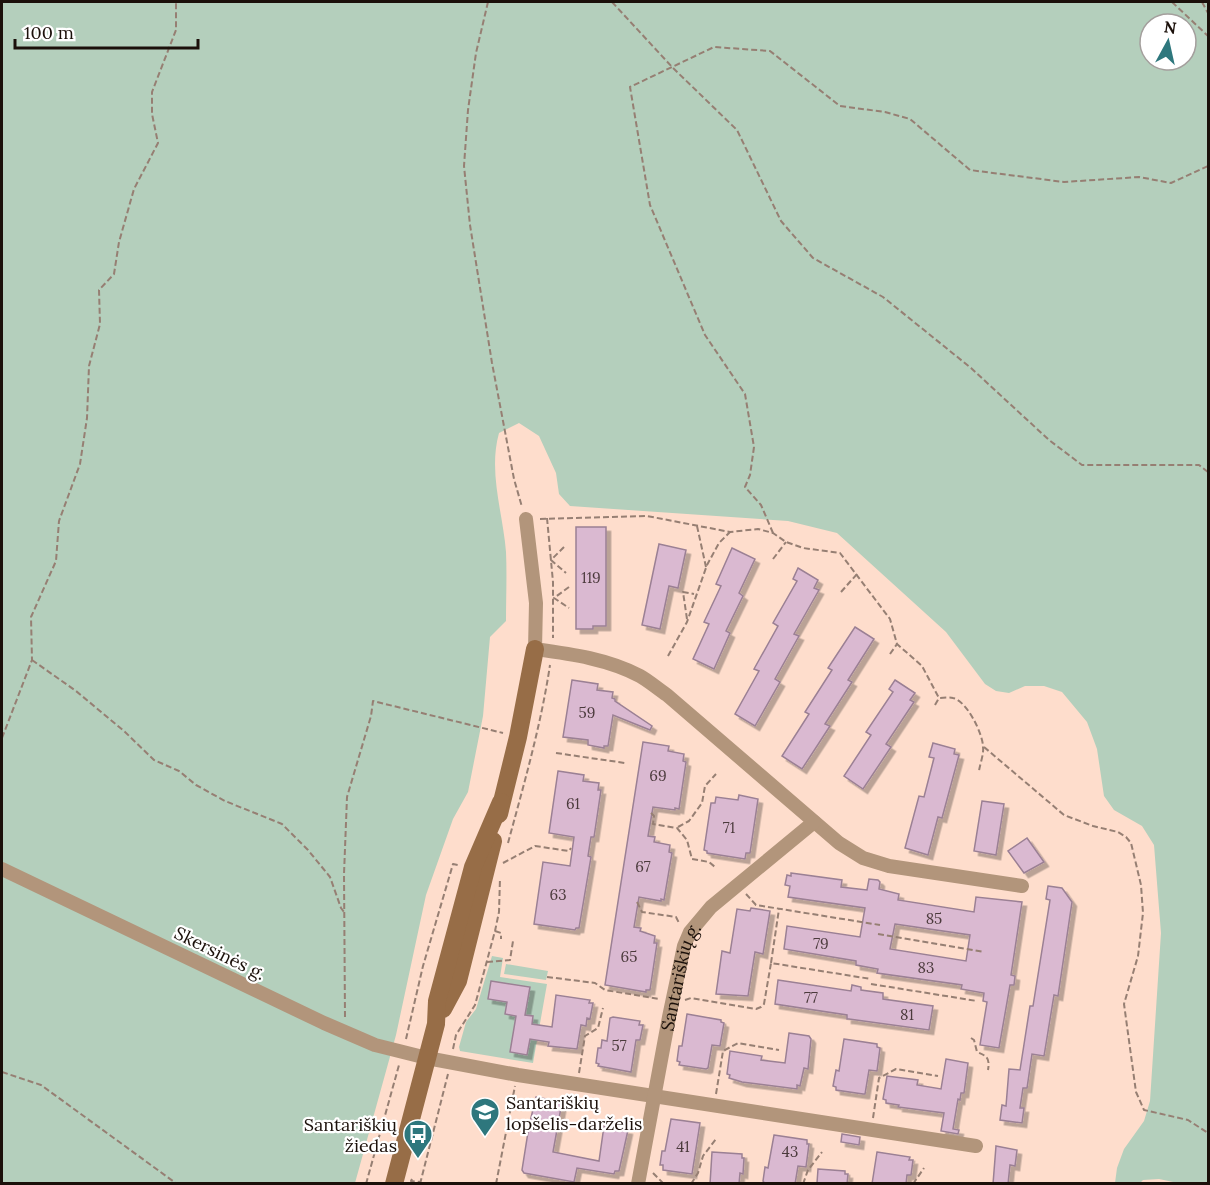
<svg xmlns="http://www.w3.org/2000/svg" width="1210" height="1185" font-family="Lora,serif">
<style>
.green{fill:#b4cfbc;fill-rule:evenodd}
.building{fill:#dab9d1;stroke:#9b8094;stroke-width:1.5;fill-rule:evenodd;filter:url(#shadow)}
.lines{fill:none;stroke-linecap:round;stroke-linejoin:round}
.path{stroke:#967f73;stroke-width:2;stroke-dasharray:6 3;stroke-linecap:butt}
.street{stroke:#b2957b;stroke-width:14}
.secondary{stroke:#976d47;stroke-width:18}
.labels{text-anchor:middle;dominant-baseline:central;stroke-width:4.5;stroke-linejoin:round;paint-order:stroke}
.number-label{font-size:15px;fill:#4b3a3c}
.street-label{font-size:18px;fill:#1b100a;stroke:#fff}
.poi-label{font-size:18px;fill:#1b100a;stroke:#fff;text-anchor:start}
</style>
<defs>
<filter id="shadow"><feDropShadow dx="4.5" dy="4.5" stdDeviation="0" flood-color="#0004"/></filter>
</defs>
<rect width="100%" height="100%" fill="#feddcc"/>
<g class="green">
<path d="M 2,2 L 1208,2 L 1208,1183 L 1178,1183 L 1159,1179 L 1143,1180 L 1140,1183 L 1115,1183 L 1117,1168 L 1124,1149 L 1144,1121 L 1150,1101 L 1161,933 L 1154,845 L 1142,826 L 1114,810 L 1104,796 L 1097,749 L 1087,722 L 1062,692 L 1044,686 L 1025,686 L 1009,693 L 996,691 L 985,684 L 946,632 L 837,533 L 788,521 L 570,506 L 559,494 L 556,473 L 539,436 L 519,423 L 499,433 C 488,472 503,513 506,552 C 507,575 506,599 506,621 L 490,637 L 483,716 L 468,792 L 453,819 L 426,895 L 396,1035 L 355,1183 L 2,1184 ZM 1150,24 L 1186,24 L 1186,60 L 1150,60 Z"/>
<path d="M 492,956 L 503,958 L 500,977 L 547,984 L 533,1063 L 460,1051 L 459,1047 L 466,1022 L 476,1009 Z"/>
<path d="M 506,964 L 548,971 L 546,980 L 504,974 Z"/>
</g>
<g class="building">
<path d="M 576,527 L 606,527 L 606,626 L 593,626 L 593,629 L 576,629 Z"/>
<path d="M 659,544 L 686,550 L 678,588 L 669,586 L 660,629 L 642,625 Z"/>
<path d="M 732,548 L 755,559 L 739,593 L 743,596 L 726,631 L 730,633 L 714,669 L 693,659 L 709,624 L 704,622 L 721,586 L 716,584 Z"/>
<path d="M 798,568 L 818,580 L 814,588 L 819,590 L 794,634 L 799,636 L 775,679 L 780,682 L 755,726 L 735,714 L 759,671 L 754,669 L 778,626 L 773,623 L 797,581 L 793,579 Z"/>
<path d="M 855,627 L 874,639 L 848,680 L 852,682 L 825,724 L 830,726 L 802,769 L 782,756 L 809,714 L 805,712 L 832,670 L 828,668 Z"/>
<path d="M 572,680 L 598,684 L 597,690 L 613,692 L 612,698 L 615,699 L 615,701 L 652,726 L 650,730 L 613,715 L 608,746 L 604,746 L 604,748 L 588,745 L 588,740 L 563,737 Z"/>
<path d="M 895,680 L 915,693 L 910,700 L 914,702 L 886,744 L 891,747 L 863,789 L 844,776 L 871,735 L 866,732 L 893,692 L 889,689 Z"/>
<path d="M 643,742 L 669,746 L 668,751 L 684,754 L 683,761 L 686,762 L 679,809 L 675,808 L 675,810 L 653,807 L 648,836 L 655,837 L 654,842 L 670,845 L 669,852 L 672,853 L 664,900 L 661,899 L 661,901 L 639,897 L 634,927 L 641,928 L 640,931 L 655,936 L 654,943 L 657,943 L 650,990 L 646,990 L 646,992 L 605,985 Z"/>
<path d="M 933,743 L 955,749 L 954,754 L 959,755 L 942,818 L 938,817 L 928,855 L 905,848 L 919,796 L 924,797 L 934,758 L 929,757 Z"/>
<path d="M 558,771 L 584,775 L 583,781 L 599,783 L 598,790 L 601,790 L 594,837 L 591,837 L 588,856 L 591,857 L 579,928 L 576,928 L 575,930 L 534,924 L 543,862 L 570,866 L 574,837 L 549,833 Z"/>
<path d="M 739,795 L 758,799 L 750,853 L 746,853 L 745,859 L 707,853 L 707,851 L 704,850 L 711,803 L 715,803 L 716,797 L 738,800 Z"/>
<path d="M 982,801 L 1004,804 L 996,855 L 974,851 Z"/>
<path d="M 1027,838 L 1044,862 L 1024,873 L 1008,851 Z"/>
<path d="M 791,873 L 842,880 L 841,887 L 867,890 L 869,879 L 878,880 L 880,882 L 879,889 L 899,894 L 898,900 L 974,912 L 976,897 L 1022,902 L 1011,975 L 1015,976 L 1014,985 L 1010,985 L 999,1048 L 980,1045 L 987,1002 L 983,1001 L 984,993 L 961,989 L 962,985 L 877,973 L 878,969 L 856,965 L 856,961 L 784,949 L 787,926 L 860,937 L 865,908 L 788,897 L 790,886 L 785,885 L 787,875 L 791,876 ZM 895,924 L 970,935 L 966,961 L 890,949 Z"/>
<path d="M 1048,886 L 1062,888 L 1072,902 L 1058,996 L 1054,995 L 1044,1056 L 1032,1054 L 1027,1088 L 1023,1088 L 1020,1108 L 1024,1108 L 1022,1123 L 1000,1120 L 1002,1105 L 1006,1106 L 1009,1069 L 1020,1070 L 1030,1006 L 1033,1006 L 1050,900 L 1046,899 Z"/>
<path d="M 751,908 L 770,911 L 763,954 L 755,952 L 748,996 L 716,994 L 722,951 L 730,953 L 737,909 L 750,911 Z"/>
<path d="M 778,980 L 851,991 L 852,985 L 861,987 L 861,990 L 883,993 L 883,999 L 933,1006 L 929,1030 L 849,1019 L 847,1019 L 847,1015 L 775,1004 Z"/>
<path d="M 491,981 L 530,987 L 525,1015 L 533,1016 L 532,1024 L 552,1027 L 556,995 L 590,1000 L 589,1003 L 593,1003 L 590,1019 L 587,1018 L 586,1026 L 581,1025 L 577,1049 L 548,1046 L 549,1042 L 530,1039 L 527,1055 L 510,1052 L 516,1016 L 505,1014 L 507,1002 L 488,999 Z"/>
<path d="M 687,1014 L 721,1020 L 721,1022 L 724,1023 L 720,1046 L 712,1045 L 708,1068 L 706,1069 L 679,1065 L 680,1062 L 677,1061 L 679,1046 L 682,1046 Z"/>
<path d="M 613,1017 L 640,1021 L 639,1025 L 643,1025 L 640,1040 L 636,1040 L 631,1072 L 598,1066 L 599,1064 L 596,1063 L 598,1048 L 601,1048 L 602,1040 L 607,1041 L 610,1018 Z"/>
<path d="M 789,1033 L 809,1036 L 811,1039 L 808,1069 L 804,1068 L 800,1086 L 797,1085 L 797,1089 L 742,1082 L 729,1078 L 730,1075 L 727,1074 L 730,1051 L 762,1056 L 761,1060 L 785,1063 Z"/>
<path d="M 844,1039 L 877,1044 L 877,1047 L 880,1048 L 877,1071 L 869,1070 L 865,1094 L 863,1094 L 836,1090 L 836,1087 L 833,1086 L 836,1070 L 839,1071 Z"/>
<path d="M 946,1059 L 968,1063 L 964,1093 L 961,1093 L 960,1100 L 958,1099 L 953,1129 L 959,1130 L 958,1134 L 941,1131 L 944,1113 L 898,1107 L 899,1105 L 886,1103 L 886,1100 L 883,1099 L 887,1076 L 918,1080 L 917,1085 L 941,1089 Z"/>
<path d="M 536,1097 L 562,1102 L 553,1152 L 599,1161 L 604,1126 L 628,1130 L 619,1171 L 615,1171 L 614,1174 L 577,1168 L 574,1182 L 524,1173 L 522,1170 L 529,1126 Z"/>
<path d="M 671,1119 L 700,1123 L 692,1174 L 663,1170 L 663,1165 L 660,1165 L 662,1151 L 665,1151 Z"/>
<path d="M 842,1134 L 860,1137 L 859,1145 L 841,1142 Z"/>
<path d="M 774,1135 L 807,1140 L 807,1144 L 809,1144 L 806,1167 L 798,1166 L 795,1184 L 765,1184 L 763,1181 L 765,1167 L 768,1168 Z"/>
<path d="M 996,1146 L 1017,1150 L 1015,1166 L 1010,1165 L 1008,1184 L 993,1184 Z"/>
<path d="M 712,1152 L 742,1154 L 742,1158 L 744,1158 L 743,1174 L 740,1173 L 739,1184 L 710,1184 Z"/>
<path d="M 877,1152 L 910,1157 L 909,1160 L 913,1160 L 911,1175 L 907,1175 L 906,1184 L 872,1184 Z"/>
<path d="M 818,1169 L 845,1171 L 845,1174 L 848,1174 L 847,1184 L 817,1183 Z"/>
</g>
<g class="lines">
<g class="path">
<path d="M 488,2 L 476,53 L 468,110 L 464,166 L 470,225 L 492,363 L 514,479 L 522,507"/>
<path d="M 612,2 L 673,68 L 737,130 L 781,221 L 813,258 L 883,297 L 971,368 L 1049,440 L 1082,465 L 1199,465 L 1208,472"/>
<path d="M 1172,2 L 1208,36"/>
<path d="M 1202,2 L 1208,13"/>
<path d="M 547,518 L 553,582 L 553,638"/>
<path d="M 540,519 L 647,516 L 730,532 L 758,529 L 773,533 L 786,542 L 803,548 L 840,553 L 890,619 L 897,644 L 922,666 L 939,698 C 943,698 949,697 953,698 C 967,701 983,734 983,747 C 984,754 980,764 979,771"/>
<path d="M 697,526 L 706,567"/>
<path d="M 773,533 L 761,505 L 745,487 L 750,475 L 754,447 L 745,394 L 705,335 L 650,205 L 630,87 L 714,47 L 770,51 L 840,106 L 885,112 L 910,119 L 970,170 L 1064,182 L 1139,177 L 1171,183 L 1208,166"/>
<path d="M 564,547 L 551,560 L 566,573"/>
<path d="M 773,559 L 786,542"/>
<path d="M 569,587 L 554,598 L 569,608"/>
<path d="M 841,592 L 857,574"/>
<path d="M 687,619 L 683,592 L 694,594"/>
<path d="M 890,654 L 897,644"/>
<path d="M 668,656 L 687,622 L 707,565 L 719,543 L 730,532"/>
<path d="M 32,660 L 76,691 L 124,731 L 154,760 L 179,771 L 196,785 L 225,801 L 282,824 L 308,850 L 330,877 L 341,908 L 344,912"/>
<path d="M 935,705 L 939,698"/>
<path d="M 2,738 L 32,660 L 31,617 L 56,561 L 59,521 L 80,464 L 87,418 L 89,366 L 100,324 L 99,290 L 114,274 L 119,242 L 134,189 L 158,143 L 152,114 L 152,92 L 176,30 L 176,2"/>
<path d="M 984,747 L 1064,815 L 1093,826 L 1118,832 L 1126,837 L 1131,843 L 1141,885 L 1143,913 L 1138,956 L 1124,1004 L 1136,1092 L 1144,1110 L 1188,1120 L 1208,1133"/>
<path d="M 556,753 L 625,763"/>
<path d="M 651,813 L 654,816 L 653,824 L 677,828 L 687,840 L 692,859 L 709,862 L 715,867"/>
<path d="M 678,827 L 689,821 L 702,803 L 705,786 L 716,774"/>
<path d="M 508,843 C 524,784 541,725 550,665"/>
<path d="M 503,863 L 535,846 L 569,851 L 571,848"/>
<path d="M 746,894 L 756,905 L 880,925"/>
<path d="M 637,902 L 642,912 L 676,917 L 679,923"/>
<path d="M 495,931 L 501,933 L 501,939"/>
<path d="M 878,934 L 984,952"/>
<path d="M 487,962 L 510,960 L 513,941"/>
<path d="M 771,963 L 779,909"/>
<path d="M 547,977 L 595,983 L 605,990 L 659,999"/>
<path d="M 871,984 L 977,1001"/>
<path d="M 685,1000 L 691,998 L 756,1009 L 761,1007 L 764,1004 L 771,963 L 871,979"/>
<path d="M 345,1017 L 344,874 L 347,797 L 371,716 L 373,701 L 503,733"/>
<path d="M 971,1038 L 974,1040 L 977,1052 C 987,1056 990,1058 988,1070"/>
<path d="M 406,1039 L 423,966 L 453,864 L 458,865"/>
<path d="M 453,1049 L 456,1035 L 475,1005 L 495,931 L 499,912 L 500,878"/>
<path d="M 2,1072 L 41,1085 L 177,1184"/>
<path d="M 579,1073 L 585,1036 L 598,1028 L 603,1008"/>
<path d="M 716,1094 L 723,1051 L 738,1043 L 779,1050"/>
<path d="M 873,1118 L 879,1078 L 896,1069 L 938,1076"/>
<path d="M 653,1173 L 664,1184"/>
<path d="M 412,1179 L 411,1181 L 421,1182"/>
<path d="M 366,1184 L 399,1065"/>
<path d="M 420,1184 L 448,1074"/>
<path d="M 496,1184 L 515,1086"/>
<path d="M 691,1184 L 698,1173 L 703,1156 L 716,1139"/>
<path d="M 803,1184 L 808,1170 L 822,1152"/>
<path d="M 913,1184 L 924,1168"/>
</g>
<g class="street">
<path d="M 526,519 L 536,603 L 535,649 C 571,654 608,659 640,676 C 649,681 658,689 667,695 L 839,843 L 863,858 L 889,866 L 1022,886"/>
<path d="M 2,869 L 324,1023 L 375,1045 L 427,1058 L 518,1075 L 976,1146"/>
<path id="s1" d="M 638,1184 L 669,1017 L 684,946 L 690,932 L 711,907 L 814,822"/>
</g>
<g class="secondary">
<path d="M 499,814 L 518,737 L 535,649"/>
<path d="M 443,1009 L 458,981 L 493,841"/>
<path d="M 394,1184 L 436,1024 L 437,1001 L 473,867 L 501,802"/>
</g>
</g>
<defs>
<g id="school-pin" transform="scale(1.5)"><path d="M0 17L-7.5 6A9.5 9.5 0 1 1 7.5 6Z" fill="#2e777d" stroke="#fff"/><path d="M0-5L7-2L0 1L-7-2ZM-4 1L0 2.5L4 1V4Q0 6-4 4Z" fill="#fff"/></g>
<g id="bus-pin" transform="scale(1.5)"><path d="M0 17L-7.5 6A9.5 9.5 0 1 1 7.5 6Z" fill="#2e777d" stroke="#fff"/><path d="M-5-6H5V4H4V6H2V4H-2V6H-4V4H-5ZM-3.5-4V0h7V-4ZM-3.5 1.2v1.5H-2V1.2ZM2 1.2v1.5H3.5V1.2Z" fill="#fff"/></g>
</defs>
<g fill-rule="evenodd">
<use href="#school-pin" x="485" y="1112"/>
<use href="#bus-pin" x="418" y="1134"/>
</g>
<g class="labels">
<g class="number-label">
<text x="591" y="577">119</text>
<text x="587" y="712">59</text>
<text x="658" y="775">69</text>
<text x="573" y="803">61</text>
<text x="729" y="827">71</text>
<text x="643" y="866">67</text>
<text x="558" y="894">63</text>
<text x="934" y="918">85</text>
<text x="821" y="943">79</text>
<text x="629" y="956">65</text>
<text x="926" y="967">83</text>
<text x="811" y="997">77</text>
<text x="907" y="1014">81</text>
<text x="619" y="1045">57</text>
<text x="683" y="1146">41</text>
<text x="790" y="1151">43</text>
</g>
<g class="street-label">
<text transform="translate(220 953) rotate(26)">Skersinės g.</text>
<text stroke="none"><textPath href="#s1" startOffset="212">Santariškių g.</textPath></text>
</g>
<g class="poi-label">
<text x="506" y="1102">Santariškių<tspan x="506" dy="21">lopšelis-darželis</tspan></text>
<text x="397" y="1124" text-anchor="end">Santariškių<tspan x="397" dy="21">žiedas</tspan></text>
</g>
</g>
<rect width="1210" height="1185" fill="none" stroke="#1b100a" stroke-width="6"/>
<g transform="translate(1168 42) rotate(8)"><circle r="28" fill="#ffffff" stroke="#a49f9d" stroke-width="1.5"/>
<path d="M0-4.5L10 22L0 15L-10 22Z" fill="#2e777d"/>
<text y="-9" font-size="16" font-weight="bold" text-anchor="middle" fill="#1b100a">N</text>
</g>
<path d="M15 39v9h183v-9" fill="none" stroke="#1b100a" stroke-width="3"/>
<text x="24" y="39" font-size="18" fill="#1b100a" stroke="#ffffff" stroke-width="4.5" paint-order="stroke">100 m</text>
</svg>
